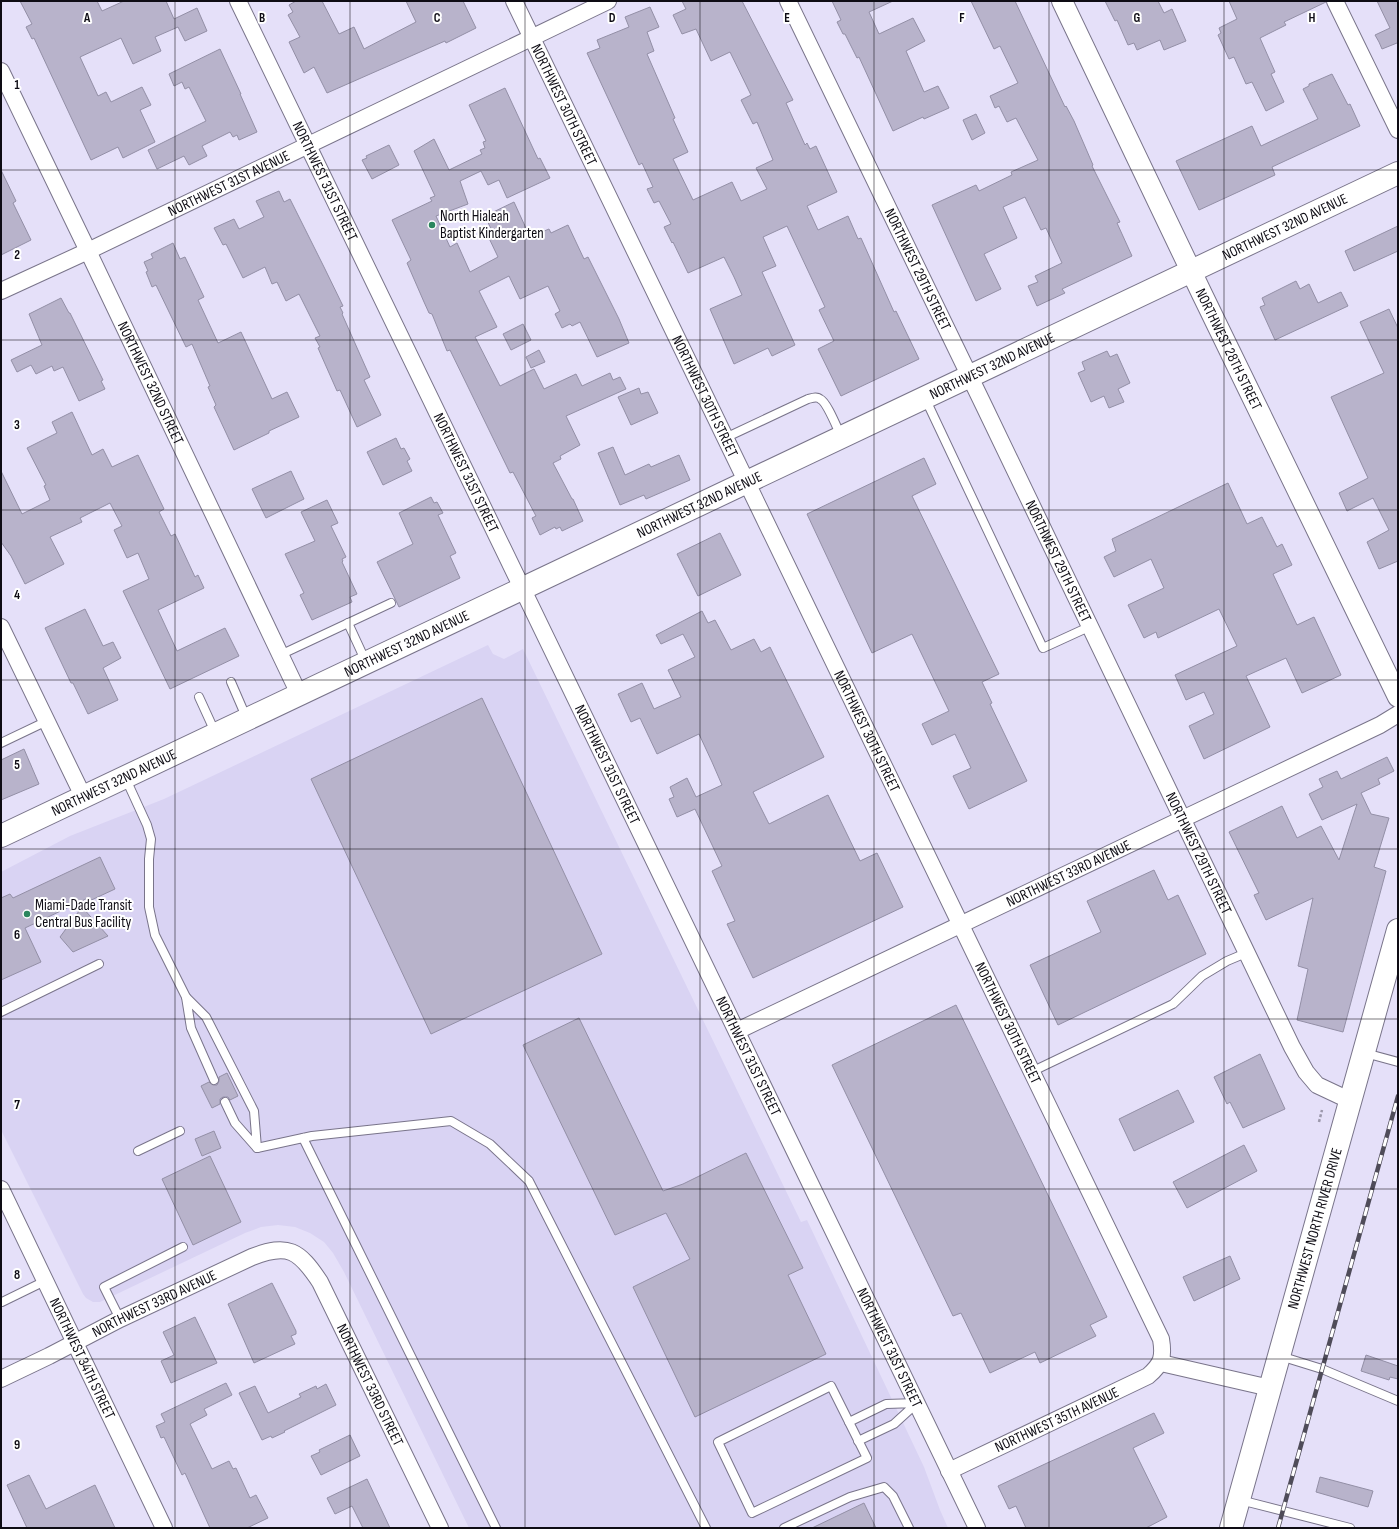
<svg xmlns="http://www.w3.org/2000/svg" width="1399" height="1529" font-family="'Sofia Sans Condensed',sans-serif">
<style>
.built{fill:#d9d3f3}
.building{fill:#b8b3cb;stroke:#938fa6}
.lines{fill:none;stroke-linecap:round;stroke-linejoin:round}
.service-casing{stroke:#79748a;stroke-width:10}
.minor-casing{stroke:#79748a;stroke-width:18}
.tertiary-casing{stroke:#79748a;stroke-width:22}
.secondary-casing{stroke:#79748a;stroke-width:24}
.path{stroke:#9c98ac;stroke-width:2.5;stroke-dasharray:3 2;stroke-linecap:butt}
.service{stroke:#fff;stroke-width:8}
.minor{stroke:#fff;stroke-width:16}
.tertiary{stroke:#fff;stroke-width:20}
.secondary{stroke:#fff;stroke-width:22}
.rail-casing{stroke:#4f4c59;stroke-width:4.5}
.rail{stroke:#fff;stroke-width:3;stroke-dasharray:9;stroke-linecap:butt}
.grid{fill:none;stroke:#0e0c14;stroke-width:1;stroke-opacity:0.55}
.poi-dot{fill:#2a865d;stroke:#fff;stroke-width:1.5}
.labels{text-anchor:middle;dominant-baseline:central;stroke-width:4;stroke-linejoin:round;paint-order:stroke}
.street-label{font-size:15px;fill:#0e0c14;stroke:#fff}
.poi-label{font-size:15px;fill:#0e0c14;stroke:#fff;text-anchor:start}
.grid-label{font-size:13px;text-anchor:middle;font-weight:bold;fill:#0e0c14;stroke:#fff;stroke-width:4;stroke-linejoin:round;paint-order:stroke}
</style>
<rect width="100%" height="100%" fill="#e5e0f9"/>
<path class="built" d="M 488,645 L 493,654 L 504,659 L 523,649 L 801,1222 L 807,1220 L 924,1467 L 940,1510 L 948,1528 L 469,1528 L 344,1272 L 333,1253 L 324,1242 L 310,1233 L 295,1227 L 278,1225 L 261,1227 L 245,1233 L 100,1302 L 93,1302 L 86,1298 L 83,1294 L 1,1130 L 1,872 L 70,836 L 164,799 Z"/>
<g class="building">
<path d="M 20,1 L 97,1 L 102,11 L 124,1 L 166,1 L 174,19 L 197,8 L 207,31 L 185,41 L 178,27 L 155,37 L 161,51 L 133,64 L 121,38 L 80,57 L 98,96 L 106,92 L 111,102 L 142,87 L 151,105 L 140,110 L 155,142 L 123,158 L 118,147 L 91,160 L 34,38 L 32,39 L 26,27 L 32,24 Z"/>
<path d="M 296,1 L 322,1 L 339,34 L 354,27 L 364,49 L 416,22 L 406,1 L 463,1 L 476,28 L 446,43 L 445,41 L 327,93 L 314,67 L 304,73 L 289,42 L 300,37 L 288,15 L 293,12 L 289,5 Z"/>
<path d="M 682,1 L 742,1 L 793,100 L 786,103 L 805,145 L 807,143 L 810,149 L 816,146 L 837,192 L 807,206 L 818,230 L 848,216 L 858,239 L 861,238 L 894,312 L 896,311 L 919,359 L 841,396 L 818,349 L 834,341 L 819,310 L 825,307 L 787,226 L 763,237 L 776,266 L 762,272 L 795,345 L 772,356 L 768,348 L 734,364 L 710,309 L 742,295 L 734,277 L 724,257 L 688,273 L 673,242 L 672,243 L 664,227 L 671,224 L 659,201 L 654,203 L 647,189 L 653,187 L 642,163 L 639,165 L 587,53 L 600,48 L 597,40 L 629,27 L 625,17 L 650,7 L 659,27 L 647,32 L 654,51 L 647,54 L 675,118 L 673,119 L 688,152 L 673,159 L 693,200 L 732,182 L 741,201 L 767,189 L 756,168 L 773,160 L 757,122 L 753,124 L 741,100 L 751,95 L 730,52 L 711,61 L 696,29 L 682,34 L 673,15 L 686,9 Z"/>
<path d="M 832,1 L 893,1 L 869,12 L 879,34 L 913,18 L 925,41 L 906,51 L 924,92 L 938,86 L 949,108 L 924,119 L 923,117 L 893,131 L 859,57 L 857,58 L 845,34 L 843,34 L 837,22 L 841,20 Z"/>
<path d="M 971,1 L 1015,1 L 1065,107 L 1066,106 L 1074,121 L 1093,165 L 1092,166 L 1120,222 L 1117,223 L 1132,256 L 1062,289 L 1065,293 L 1037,306 L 1028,286 L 1038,282 L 1035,276 L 1062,263 L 1046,228 L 1041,230 L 1025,197 L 1003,207 L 1017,238 L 984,254 L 1001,289 L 976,301 L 932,205 L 976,185 L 979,191 L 1012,175 L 1011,172 L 1038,160 L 1016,118 L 1007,122 L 999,106 L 995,108 L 990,96 L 1018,83 L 1000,46 L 994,49 Z"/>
<path d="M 1105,1 L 1158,1 L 1164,13 L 1172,9 L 1186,41 L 1164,50 L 1160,40 L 1137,50 L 1134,43 L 1128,45 L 1117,20 L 1115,21 Z"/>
<path d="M 1229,1 L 1326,1 L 1326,2 L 1284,22 L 1286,25 L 1260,38 L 1275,72 L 1271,74 L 1284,102 L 1266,111 L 1252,82 L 1246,84 L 1234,57 L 1229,59 L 1218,35 L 1221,33 L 1219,28 L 1237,19 Z"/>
<path d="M 1377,1 L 1398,1 L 1398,44 L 1397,43 L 1382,49 L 1379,42 L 1375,35 L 1390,28 Z"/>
<path d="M 220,49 L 241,94 L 240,94 L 257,132 L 239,140 L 237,135 L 233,137 L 230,132 L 202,146 L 207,156 L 189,165 L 184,156 L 157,169 L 148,150 L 206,121 L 189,87 L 185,89 L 182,82 L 174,86 L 169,74 Z"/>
<path d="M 1332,74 L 1348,105 L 1350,104 L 1360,126 L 1272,167 L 1275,175 L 1199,210 L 1176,161 L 1252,126 L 1261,146 L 1318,119 L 1303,89 L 1309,86 L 1309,84 Z"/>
<path d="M 505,88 L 538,159 L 540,158 L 550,178 L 507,198 L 499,180 L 488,185 L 481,171 L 460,181 L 468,204 L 436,216 L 450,247 L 457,243 L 470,272 L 498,257 L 487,234 L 492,231 L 485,216 L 514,202 L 530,237 L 549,229 L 551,233 L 568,225 L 584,259 L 588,257 L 619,319 L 629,343 L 597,357 L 580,322 L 572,326 L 570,324 L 562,328 L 555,314 L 560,311 L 548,286 L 520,299 L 509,276 L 479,291 L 497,327 L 475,337 L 500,386 L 534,369 L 544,389 L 576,374 L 582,386 L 610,373 L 613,380 L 620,377 L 626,389 L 566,416 L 580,445 L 560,456 L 561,459 L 553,463 L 572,499 L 573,499 L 583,521 L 562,531 L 560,527 L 556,529 L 555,527 L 540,535 L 532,518 L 536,516 L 513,472 L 510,473 L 450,350 L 447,351 L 432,314 L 429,313 L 424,302 L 407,263 L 411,260 L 392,220 L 432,201 L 430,198 L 435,196 L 414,151 L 434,139 L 449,170 L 482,154 L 480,150 L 485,148 L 483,142 L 486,141 L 469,105 Z"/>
<path d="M 976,114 L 985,133 L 972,140 L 963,120 Z"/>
<path d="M 389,145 L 399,165 L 372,179 L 362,160 L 367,158 L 366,156 Z"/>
<path d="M 1,170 L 16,201 L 13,203 L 31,240 L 1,255 Z"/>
<path d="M 279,191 L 284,202 L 290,199 L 324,267 L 343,306 L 340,307 L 343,313 L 342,314 L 370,377 L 364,380 L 381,415 L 357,427 L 340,390 L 337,391 L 318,348 L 320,347 L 315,338 L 320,336 L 299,294 L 286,301 L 277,282 L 272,284 L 265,267 L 243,278 L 226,244 L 223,245 L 214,228 L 234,219 L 239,229 L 264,217 L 256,201 Z"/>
<path d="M 1398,226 L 1398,251 L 1354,271 L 1345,251 Z"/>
<path d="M 173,243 L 180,259 L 185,257 L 204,297 L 198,300 L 218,343 L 241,332 L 272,399 L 287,392 L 299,417 L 269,431 L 269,433 L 234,450 L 214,407 L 216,405 L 208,387 L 210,386 L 192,344 L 186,347 L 156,285 L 152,287 L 146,272 L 148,271 L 144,262 L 153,258 L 151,254 Z"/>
<path d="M 1296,281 L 1300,289 L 1309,284 L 1318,303 L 1341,292 L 1348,306 L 1275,340 L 1260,307 L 1265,305 L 1262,298 Z"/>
<path d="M 61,298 L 69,313 L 70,313 L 103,380 L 101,381 L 105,389 L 79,401 L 63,367 L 54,371 L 52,366 L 36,374 L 31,365 L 17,372 L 11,360 L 42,345 L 29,314 Z"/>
<path d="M 1389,309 L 1398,328 L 1398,561 L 1379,569 L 1367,542 L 1389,530 L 1373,498 L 1347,511 L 1339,493 L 1368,478 L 1331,397 L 1384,373 L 1360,322 Z"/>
<path d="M 523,324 L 531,340 L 511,350 L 503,334 Z"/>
<path d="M 539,350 L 545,362 L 531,368 L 526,357 Z"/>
<path d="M 1107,351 L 1110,357 L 1117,354 L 1130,383 L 1118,389 L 1124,402 L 1109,408 L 1104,396 L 1091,402 L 1078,373 L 1085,370 L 1082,362 Z"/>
<path d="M 639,388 L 641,394 L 648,392 L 658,413 L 631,425 L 618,397 Z"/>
<path d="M 72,412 L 92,455 L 103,449 L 112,467 L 138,455 L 164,509 L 159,512 L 171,536 L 175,534 L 195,577 L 198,575 L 204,588 L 158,610 L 177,651 L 225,628 L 239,656 L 170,689 L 123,591 L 149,579 L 138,553 L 127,558 L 114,530 L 122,526 L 110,503 L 80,518 L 82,522 L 50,537 L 64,564 L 25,584 L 11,556 L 1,542 L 1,471 L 22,514 L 50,500 L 44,486 L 46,485 L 27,448 L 57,433 L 52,422 Z"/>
<path d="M 396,438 L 401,449 L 404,448 L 410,459 L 407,461 L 412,471 L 383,485 L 367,452 Z"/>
<path d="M 613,447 L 625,475 L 649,464 L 651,467 L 679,455 L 690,480 L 646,499 L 644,495 L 620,505 L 598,453 Z"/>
<path d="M 924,458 L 936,484 L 912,496 L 999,674 L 982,682 L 992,703 L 990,704 L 1027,781 L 969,809 L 953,776 L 971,768 L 955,734 L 932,745 L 922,724 L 949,711 L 912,634 L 872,653 L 807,514 Z"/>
<path d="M 291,471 L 304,499 L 266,518 L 252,489 Z"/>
<path d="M 1228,483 L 1247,524 L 1262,517 L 1277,547 L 1282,544 L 1292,565 L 1273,574 L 1297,625 L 1314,617 L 1341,675 L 1302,693 L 1286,658 L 1246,676 L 1270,727 L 1204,759 L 1189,726 L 1214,714 L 1204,692 L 1186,700 L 1175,675 L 1237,646 L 1219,609 L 1158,638 L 1156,632 L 1144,638 L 1128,605 L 1164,588 L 1151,559 L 1114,577 L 1104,557 L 1116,551 L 1112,539 Z"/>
<path d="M 431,497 L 434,503 L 437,502 L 443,513 L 438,515 L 456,553 L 450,556 L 460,578 L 399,607 L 377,562 L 413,544 L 399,513 Z"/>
<path d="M 327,500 L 338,523 L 331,526 L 346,557 L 342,559 L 343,561 L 342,562 L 357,594 L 350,597 L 352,602 L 312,620 L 300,595 L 304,593 L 285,554 L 315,541 L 301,512 Z"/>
<path d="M 720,533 L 741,575 L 698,596 L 677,554 Z"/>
<path d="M 85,609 L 103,646 L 113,642 L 121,658 L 103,668 L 118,700 L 88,714 L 73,683 L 71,683 L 45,628 Z"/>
<path d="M 702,611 L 708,623 L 715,620 L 731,650 L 754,639 L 761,652 L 770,647 L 824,757 L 753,792 L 769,824 L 828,795 L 860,861 L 877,853 L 903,907 L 753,978 L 727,924 L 735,921 L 712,871 L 722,866 L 695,809 L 677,817 L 669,799 L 674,797 L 670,787 L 687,778 L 696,797 L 722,785 L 712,762 L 699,734 L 657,754 L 640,718 L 631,722 L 618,694 L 642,683 L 654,709 L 681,697 L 668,670 L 695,657 L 683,634 L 661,644 L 656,635 Z"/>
<path d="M 482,698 L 602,954 L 431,1034 L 311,779 Z"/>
<path d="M 24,749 L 39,784 L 1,800 L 1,760 Z"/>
<path d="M 1387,757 L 1394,771 L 1378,779 L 1380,784 L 1361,793 L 1371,814 L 1389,818 L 1374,867 L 1386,871 L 1343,1032 L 1297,1020 L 1308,969 L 1298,966 L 1313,898 L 1266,920 L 1254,895 L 1259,893 L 1229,832 L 1282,806 L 1297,838 L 1321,826 L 1339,860 L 1357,804 L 1322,820 L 1309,794 L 1323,787 L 1319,779 L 1337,771 L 1341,779 Z"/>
<path d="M 100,857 L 115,889 L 85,903 L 88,898 L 25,928 L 41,962 L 1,980 L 1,898 L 10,894 L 13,898 Z"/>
<path d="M 1154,870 L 1168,900 L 1178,895 L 1206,954 L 1058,1025 L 1030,965 L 1101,932 L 1087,901 Z"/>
<path d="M 82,907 L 108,936 L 73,952 L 60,937 Z"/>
<path d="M 956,1005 L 1107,1317 L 1090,1325 L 1096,1336 L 1040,1363 L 1035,1352 L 990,1373 L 961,1313 L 953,1316 L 832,1065 Z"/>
<path d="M 579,1018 L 663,1191 L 683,1184 L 746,1153 L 803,1268 L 788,1275 L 826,1354 L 695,1417 L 633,1287 L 690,1259 L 666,1213 L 615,1235 L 523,1045 Z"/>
<path d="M 1260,1054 L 1285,1109 L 1243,1128 L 1230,1102 L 1227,1104 L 1214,1077 Z"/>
<path d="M 227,1073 L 238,1096 L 230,1100 L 228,1097 L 223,1097 L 220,1099 L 220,1104 L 212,1108 L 201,1086 L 209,1082 L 213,1085 L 217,1085 L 219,1081 L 219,1077 Z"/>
<path d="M 1178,1090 L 1194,1122 L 1134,1151 L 1119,1119 Z"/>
<path d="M 214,1131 L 221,1148 L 202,1156 L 195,1139 Z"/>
<path d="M 1244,1145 L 1257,1171 L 1187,1208 L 1173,1182 Z"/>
<path d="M 210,1156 L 241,1222 L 193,1245 L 162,1179 Z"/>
<path d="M 1230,1256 L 1240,1279 L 1194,1301 L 1183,1277 Z"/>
<path d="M 272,1283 L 296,1331 L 296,1334 L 291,1336 L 295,1344 L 254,1363 L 228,1304 Z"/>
<path d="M 195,1317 L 217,1363 L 171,1383 L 161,1361 L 174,1355 L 163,1332 Z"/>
<path d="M 1366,1355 L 1398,1366 L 1398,1379 L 1390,1377 L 1389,1380 L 1361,1371 Z"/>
<path d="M 226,1383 L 232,1395 L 204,1409 L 207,1415 L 190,1424 L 212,1469 L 229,1461 L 233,1469 L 236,1468 L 250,1498 L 256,1495 L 268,1518 L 247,1528 L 210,1528 L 185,1473 L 182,1475 L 164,1437 L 161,1438 L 156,1426 L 165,1422 L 161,1414 Z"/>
<path d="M 326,1384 L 336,1405 L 284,1431 L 285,1432 L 272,1438 L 271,1436 L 262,1440 L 239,1393 L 255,1386 L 268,1413 L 301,1397 L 299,1394 L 316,1386 L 317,1389 Z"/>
<path d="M 1154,1413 L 1164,1433 L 1133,1448 L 1167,1517 L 1146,1528 L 1026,1528 L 1016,1506 L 1009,1509 L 998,1486 Z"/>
<path d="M 350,1435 L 360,1456 L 321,1475 L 311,1456 L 320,1452 L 319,1450 Z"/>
<path d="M 29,1475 L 46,1509 L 95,1485 L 115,1528 L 27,1528 L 7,1485 Z"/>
<path d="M 1320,1477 L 1373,1491 L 1368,1507 L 1316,1492 Z"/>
<path d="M 367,1479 L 390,1528 L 363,1528 L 352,1506 L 335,1514 L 327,1498 Z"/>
<path d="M 864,1503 L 876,1528 L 812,1528 Z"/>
</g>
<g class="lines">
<g class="service-casing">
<g id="service">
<path d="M 925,398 L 1043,648 L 1091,626"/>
<path d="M 725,438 L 808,399 C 812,398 817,396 820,399 C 827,402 837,428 841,436"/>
<path d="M 348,623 L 366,662"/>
<path d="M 280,655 L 391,603"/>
<path d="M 231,682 L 247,719"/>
<path d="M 199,697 L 215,732"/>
<path d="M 1,743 L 47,721"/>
<path d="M 125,777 L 147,825 L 151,839 L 149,859 L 149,907 L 155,935 L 186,997"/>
<path d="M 1,1012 L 99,964"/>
<path d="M 1365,1053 L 1398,1062"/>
<path d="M 1031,1072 L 1173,1004 L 1202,976 L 1227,961 L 1246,953"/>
<path d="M 214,1080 L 191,1028 L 186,997 L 206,1017 L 254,1111 L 257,1148 L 235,1123 L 225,1102"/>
<path d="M 303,1138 L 496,1528"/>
<path d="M 257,1148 L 312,1136 L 451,1121 L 490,1144 L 529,1181 L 706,1528"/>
<path d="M 138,1151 L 180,1131"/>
<path d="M 2,1302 L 45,1281"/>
<path d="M 120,1319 L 104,1287 L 183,1247"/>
<path d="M 1280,1356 L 1322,1369 L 1398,1401"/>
<path d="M 831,1386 L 867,1458 L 752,1513 L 718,1442 Z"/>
<path d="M 849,1422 L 886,1404 L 917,1403 L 894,1424 L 858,1441"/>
<path d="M 1240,1500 L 1350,1528"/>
<path d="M 784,1528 L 850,1497 L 884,1487 L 893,1496 L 909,1528"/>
</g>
</g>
<g class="minor-casing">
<g id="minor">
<path id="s1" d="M 238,1 L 977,1528"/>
<path id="s2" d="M 514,1 L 1161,1339 C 1164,1357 1162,1364 1148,1376 L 949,1471"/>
<path id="s3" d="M 788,1 L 985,408 L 1292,1047 L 1306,1072 L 1317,1085 L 1351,1101"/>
<path d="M 1335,1 L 1398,130"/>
<path id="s4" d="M 1,71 L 88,251 L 299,694"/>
<path id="s5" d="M 1,291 L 88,251 L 608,1"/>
<path d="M 1,627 L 83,796"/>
<path id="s6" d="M 737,1031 L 1380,725 L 1398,714"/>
<path id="s7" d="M 1,1189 L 164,1528"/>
<path d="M 1161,1363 L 1270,1388"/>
<path id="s8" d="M 1,1379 L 49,1356 L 120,1319 L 252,1257 C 288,1243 299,1250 320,1282 L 440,1528"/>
</g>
</g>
<g class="tertiary-casing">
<g id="tertiary">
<path id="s9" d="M 1062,1 L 1202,294 L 1398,697"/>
</g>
</g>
<g class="secondary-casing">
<g id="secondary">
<path id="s10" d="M 1,836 L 1398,173"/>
<path id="s11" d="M 1231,1528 L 1398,930"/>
</g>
</g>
<path class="path" d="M 1319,1122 L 1322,1110"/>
<use href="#service" class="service"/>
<use href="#minor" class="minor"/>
<use href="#tertiary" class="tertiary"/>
<use href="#secondary" class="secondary"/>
<g class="rail-casing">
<path id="rail" d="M 1278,1528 L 1398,1096"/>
</g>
<use href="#rail" class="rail"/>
</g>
<path class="grid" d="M 175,1 L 175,1528M 350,1 L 350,1528M 525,1 L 525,1528M 700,1 L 700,1528M 874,1 L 874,1528M 1049,1 L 1049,1528M 1224,1 L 1224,1528M 1,170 L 1398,170M 1,340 L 1398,340M 1,510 L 1398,510M 1,680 L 1398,680M 1,849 L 1398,849M 1,1019 L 1398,1019M 1,1189 L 1398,1189M 1,1359 L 1398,1359"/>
<g class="poi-dot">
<circle cx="432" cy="225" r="4"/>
<circle cx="27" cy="914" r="4"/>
</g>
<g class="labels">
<g class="street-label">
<text stroke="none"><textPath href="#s2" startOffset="115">NORTHWEST 30TH STREET</textPath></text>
<text stroke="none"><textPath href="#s1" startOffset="200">NORTHWEST 31ST STREET</textPath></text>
<text stroke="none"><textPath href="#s5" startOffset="252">NORTHWEST 31ST AVENUE</textPath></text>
<text stroke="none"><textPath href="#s10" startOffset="1421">NORTHWEST 32ND AVENUE</textPath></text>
<text stroke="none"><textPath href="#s3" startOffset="298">NORTHWEST 29TH STREET</textPath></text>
<text stroke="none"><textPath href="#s9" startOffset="386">NORTHWEST 28TH STREET</textPath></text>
<text stroke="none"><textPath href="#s10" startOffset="1097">NORTHWEST 32ND AVENUE</textPath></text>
<text stroke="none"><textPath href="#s4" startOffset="346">NORTHWEST 32ND STREET</textPath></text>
<text stroke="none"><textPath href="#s2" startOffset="439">NORTHWEST 30TH STREET</textPath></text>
<text stroke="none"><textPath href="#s1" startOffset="524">NORTHWEST 31ST STREET</textPath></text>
<text stroke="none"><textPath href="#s10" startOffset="773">NORTHWEST 32ND AVENUE</textPath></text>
<text stroke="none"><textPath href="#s3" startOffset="622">NORTHWEST 29TH STREET</textPath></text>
<text stroke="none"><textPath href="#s10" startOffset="449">NORTHWEST 32ND AVENUE</textPath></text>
<text stroke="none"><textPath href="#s2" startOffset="811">NORTHWEST 30TH STREET</textPath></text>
<text stroke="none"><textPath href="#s1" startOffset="848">NORTHWEST 31ST STREET</textPath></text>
<text stroke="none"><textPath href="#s10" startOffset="125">NORTHWEST 32ND AVENUE</textPath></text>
<text stroke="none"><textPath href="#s3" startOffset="946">NORTHWEST 29TH STREET</textPath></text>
<text stroke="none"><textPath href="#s6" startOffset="367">NORTHWEST 33RD AVENUE</textPath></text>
<text stroke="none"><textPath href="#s2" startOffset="1135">NORTHWEST 30TH STREET</textPath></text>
<text stroke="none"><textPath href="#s1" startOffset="1172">NORTHWEST 31ST STREET</textPath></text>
<text stroke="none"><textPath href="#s11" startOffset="311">NORTHWEST NORTH RIVER DRIVE</textPath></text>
<text stroke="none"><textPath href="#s8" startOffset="171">NORTHWEST 33RD AVENUE</textPath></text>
<text stroke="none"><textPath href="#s1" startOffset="1496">NORTHWEST 31ST STREET</textPath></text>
<text stroke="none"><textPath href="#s7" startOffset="188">NORTHWEST 34TH STREET</textPath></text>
<text stroke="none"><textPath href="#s8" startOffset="476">NORTHWEST 33RD STREET</textPath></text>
<text transform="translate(1057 1420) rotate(-25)">NORTHWEST 35TH AVENUE</text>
</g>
<g class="poi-label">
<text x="440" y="216">North Hialeah<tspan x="440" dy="17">Baptist Kindergarten</tspan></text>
<text x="35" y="905">Miami-Dade Transit<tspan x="35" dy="17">Central Bus Facility</tspan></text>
</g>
</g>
<g class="grid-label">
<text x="87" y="22">A</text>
<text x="262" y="22">B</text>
<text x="437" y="22">C</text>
<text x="612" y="22">D</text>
<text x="787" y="22">E</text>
<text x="962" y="22">F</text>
<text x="1137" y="22">G</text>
<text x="1312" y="22">H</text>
<text x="17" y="89">1</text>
<text x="17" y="259">2</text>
<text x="17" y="429">3</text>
<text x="17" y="599">4</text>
<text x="17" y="769">5</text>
<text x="17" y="939">6</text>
<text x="17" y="1109">7</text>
<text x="17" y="1279">8</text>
<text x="17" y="1449">9</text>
</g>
<rect width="1399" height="1529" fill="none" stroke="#0e0c14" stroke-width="4"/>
</svg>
